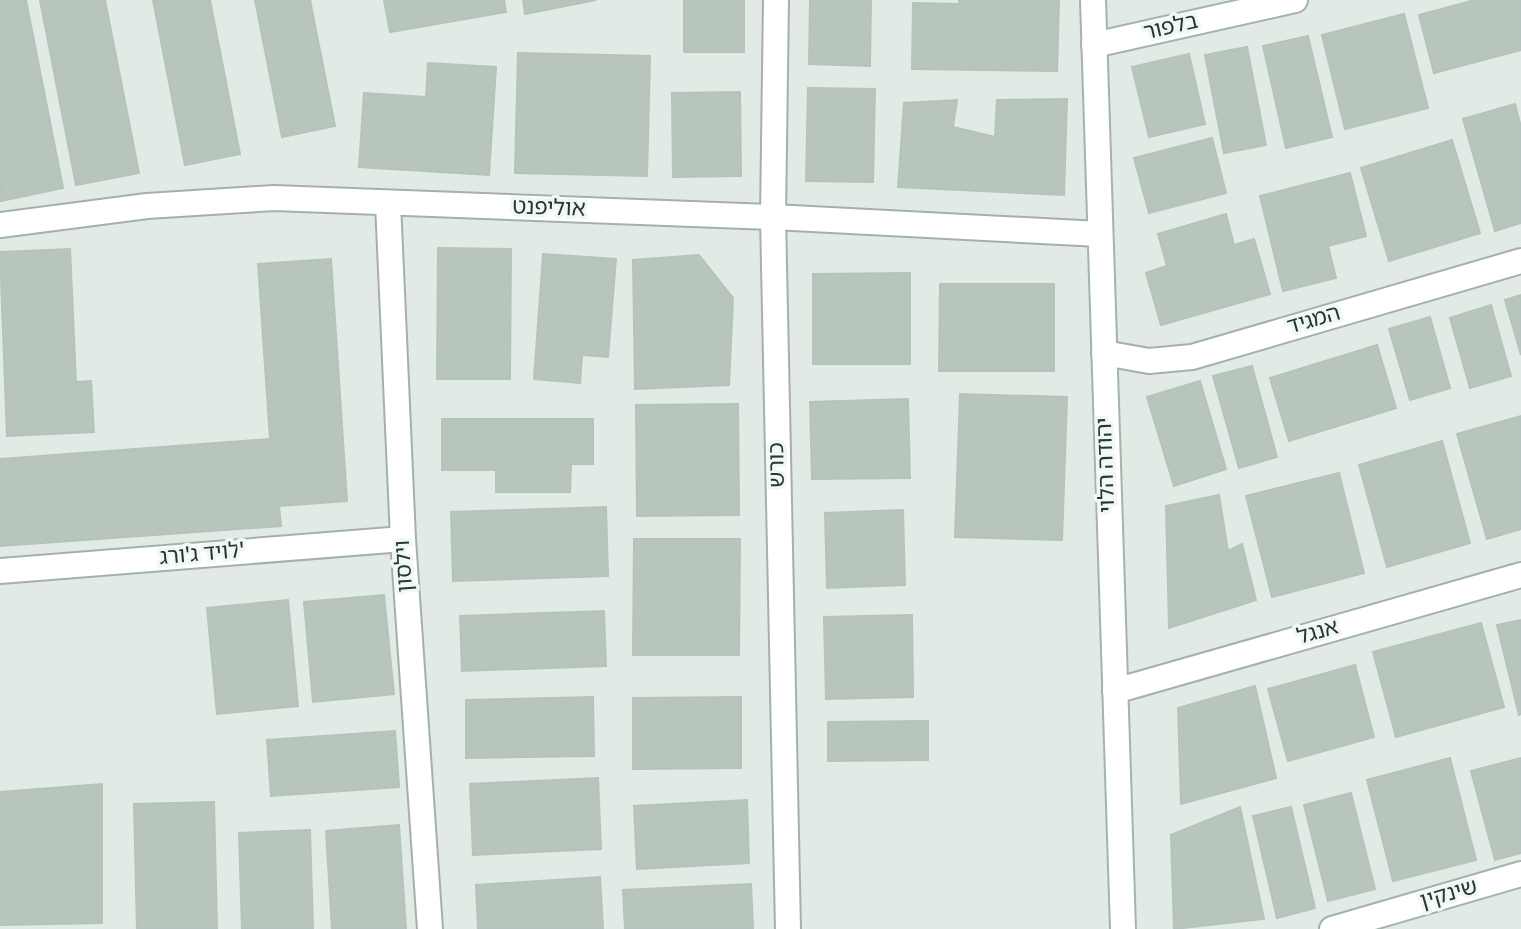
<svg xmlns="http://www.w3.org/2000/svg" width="1521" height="929" font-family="Overpass,'Noto Sans Hebrew',sans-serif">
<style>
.building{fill:#b7c5bd;stroke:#b4c3bb;stroke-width:2}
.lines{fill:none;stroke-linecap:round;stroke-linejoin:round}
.street-casing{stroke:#a4b1ab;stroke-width:28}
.secondary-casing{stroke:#a1b5ab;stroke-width:28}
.street{stroke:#fff;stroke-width:24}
.secondary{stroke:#fff;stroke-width:24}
.labels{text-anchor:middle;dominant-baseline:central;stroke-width:7;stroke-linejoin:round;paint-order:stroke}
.street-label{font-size:22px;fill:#233930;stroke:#f1f7f3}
</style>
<rect width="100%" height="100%" fill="#e1eae5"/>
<g class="building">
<path d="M 0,0 L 26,0 L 63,188 L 1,201 Z"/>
<path d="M 40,0 L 105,0 L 139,173 L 76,185 Z"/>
<path d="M 153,0 L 210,0 L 240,154 L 185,165 Z"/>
<path d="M 255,0 L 310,0 L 335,126 L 282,137 Z"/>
<path d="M 384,0 L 504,0 L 506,12 L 390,32 Z"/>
<path d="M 523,0 L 596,0 L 525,14 Z"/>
<rect x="684" y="0" width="60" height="52"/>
<path d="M 810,0 L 871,0 L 870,66 L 809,64 Z"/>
<path d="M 959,0 L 1059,0 L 1057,71 L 912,69 L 913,3 L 959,4 Z"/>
<path d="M 1475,0 L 1521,0 L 1521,50 L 1434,73 L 1419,15 Z"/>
<path d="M 1404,14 L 1428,108 L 1345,129 L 1322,35 Z"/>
<path d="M 1308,36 L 1332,137 L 1286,148 L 1263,46 Z"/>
<path d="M 1247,47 L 1266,145 L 1224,153 L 1205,55 Z"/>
<path d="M 518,53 L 650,56 L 647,176 L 515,173 Z"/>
<path d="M 1189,54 L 1205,124 L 1149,137 L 1132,67 Z"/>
<path d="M 428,63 L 496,67 L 489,175 L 359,167 L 364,93 L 426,97 Z"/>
<path d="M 808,88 L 875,89 L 873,182 L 806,181 Z"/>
<path d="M 740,92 L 741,176 L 673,177 L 672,93 Z"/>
<path d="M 1067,99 L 1064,195 L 898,187 L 904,103 L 957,100 L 953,127 L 995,137 L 997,100 Z"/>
<path d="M 1515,104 L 1521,127 L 1521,223 L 1495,231 L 1463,119 Z"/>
<path d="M 1212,138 L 1226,193 L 1149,213 L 1134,158 Z"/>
<path d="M 1452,140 L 1480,233 L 1389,261 L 1361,168 Z"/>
<path d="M 1350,173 L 1366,236 L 1328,246 L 1336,278 L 1283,291 L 1260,196 Z"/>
<path d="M 1226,214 L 1234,245 L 1254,239 L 1270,294 L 1161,325 L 1146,273 L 1167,266 L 1158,234 Z"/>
<path d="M 438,248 L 511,249 L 510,379 L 437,379 Z"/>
<path d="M 70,249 L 76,382 L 91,381 L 94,432 L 7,436 L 0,252 Z"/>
<path d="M 543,254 L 616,259 L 608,357 L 582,355 L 580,383 L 534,379 Z"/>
<path d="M 699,255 L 733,298 L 729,385 L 635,389 L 633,260 Z"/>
<path d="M 331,259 L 347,501 L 279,506 L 281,526 L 0,546 L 0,459 L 270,439 L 258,264 Z"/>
<path d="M 910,273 L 910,364 L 813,364 L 813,274 Z"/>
<path d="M 940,284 L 1054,284 L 1054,371 L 939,371 Z"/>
<path d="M 1521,295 L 1521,355 L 1505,300 Z"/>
<path d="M 1491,305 L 1511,376 L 1470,388 L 1450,318 Z"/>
<path d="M 1430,317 L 1450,388 L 1410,400 L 1389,329 Z"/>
<path d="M 1377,345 L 1396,408 L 1289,441 L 1270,378 Z"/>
<path d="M 1252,366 L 1277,457 L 1239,468 L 1213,376 Z"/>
<path d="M 1200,381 L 1226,469 L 1174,486 L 1147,397 Z"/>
<path d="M 960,394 L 1067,397 L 1062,540 L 955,537 Z"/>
<path d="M 908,399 L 910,478 L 812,479 L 810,402 Z"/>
<path d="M 738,404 L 739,515 L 637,516 L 636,405 Z"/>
<path d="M 1521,416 L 1521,529 L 1487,539 L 1457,434 Z"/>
<path d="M 442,419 L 593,419 L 593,464 L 571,464 L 570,492 L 496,492 L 496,470 L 442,470 Z"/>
<path d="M 1442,441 L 1470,543 L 1387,567 L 1359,465 Z"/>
<path d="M 1339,473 L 1364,573 L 1272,597 L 1246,496 Z"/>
<path d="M 1219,495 L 1228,551 L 1242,544 L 1256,600 L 1169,628 L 1166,506 Z"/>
<path d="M 606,507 L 608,576 L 453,581 L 451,512 Z"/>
<path d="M 903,510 L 905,585 L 827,588 L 825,513 Z"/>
<path d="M 634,539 L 740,539 L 739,655 L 633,655 Z"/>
<path d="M 384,595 L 394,694 L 313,702 L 304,602 Z"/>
<path d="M 288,600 L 298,706 L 217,714 L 207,608 Z"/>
<path d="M 604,611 L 606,666 L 462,671 L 460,616 Z"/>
<path d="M 912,615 L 913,697 L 826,699 L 824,617 Z"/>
<path d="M 1521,620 L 1521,714 L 1519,715 L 1497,625 Z"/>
<path d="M 1481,623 L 1504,707 L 1396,737 L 1373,652 Z"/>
<path d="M 1355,665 L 1374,737 L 1288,761 L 1268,689 Z"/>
<path d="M 1255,686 L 1276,778 L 1181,804 L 1178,708 Z"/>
<path d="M 593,697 L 594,756 L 466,758 L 466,700 Z"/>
<path d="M 741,697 L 741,768 L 633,769 L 633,698 Z"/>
<path d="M 928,721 L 928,760 L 828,761 L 828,722 Z"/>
<path d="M 395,731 L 399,787 L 271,796 L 267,740 Z"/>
<path d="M 1450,758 L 1476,860 L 1393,881 L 1367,780 Z"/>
<path d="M 1521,758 L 1521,853 L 1495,860 L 1471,771 Z"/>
<path d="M 598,778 L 601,849 L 473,855 L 470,784 Z"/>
<path d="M 102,784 L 102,923 L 0,925 L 0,792 Z"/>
<path d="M 1351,793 L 1375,889 L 1328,901 L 1304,805 Z"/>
<path d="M 747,800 L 749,863 L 637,869 L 634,806 Z"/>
<path d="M 214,802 L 217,929 L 137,929 L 134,804 Z"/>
<path d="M 1240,807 L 1264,919 L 1174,929 L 1171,835 Z"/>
<path d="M 1291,807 L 1315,908 L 1277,918 L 1253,816 Z"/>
<path d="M 399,825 L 406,929 L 332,929 L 326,831 Z"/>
<path d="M 310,830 L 313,929 L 242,929 L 239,833 Z"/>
<path d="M 600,877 L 603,929 L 478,929 L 476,885 Z"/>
<path d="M 751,884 L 753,929 L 625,929 L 623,890 Z"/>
</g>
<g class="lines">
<g class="street-casing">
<g id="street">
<path d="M 776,0 L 773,217 L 788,929"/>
<path d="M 388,203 L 403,539 L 430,929"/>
<path d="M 0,225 L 147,206 L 274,198 L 773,217 L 1100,234"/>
<path d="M 1104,353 L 1149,361 L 1192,357 L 1521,261"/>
<path d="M 0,571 L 403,539"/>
<path d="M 1115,691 L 1521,575"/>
</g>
</g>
<g class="secondary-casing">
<g id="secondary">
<path d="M 1093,0 L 1123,929"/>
<path d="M 1094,45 L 1295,0"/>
<path d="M 1332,929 L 1521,874"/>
</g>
</g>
<use href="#street" class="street"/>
<use href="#secondary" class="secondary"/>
</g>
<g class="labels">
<g class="street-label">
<text transform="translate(1171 28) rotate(-13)">בלפור</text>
<text transform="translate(549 209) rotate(2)">אוליפנט</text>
<text transform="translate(1314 321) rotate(-16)">המגיד</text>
<text transform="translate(778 465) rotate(-91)">כורש</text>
<text transform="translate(1107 465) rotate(-92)">יהודה הלוי</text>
<text transform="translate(202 555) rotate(-5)">לויד ג'ורג'</text>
<text transform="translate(405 566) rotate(-94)">וילסון</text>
<text transform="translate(1318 633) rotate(-16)">אנגל</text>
<text transform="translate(1449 895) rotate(-16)">שינקין</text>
</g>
</g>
</svg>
